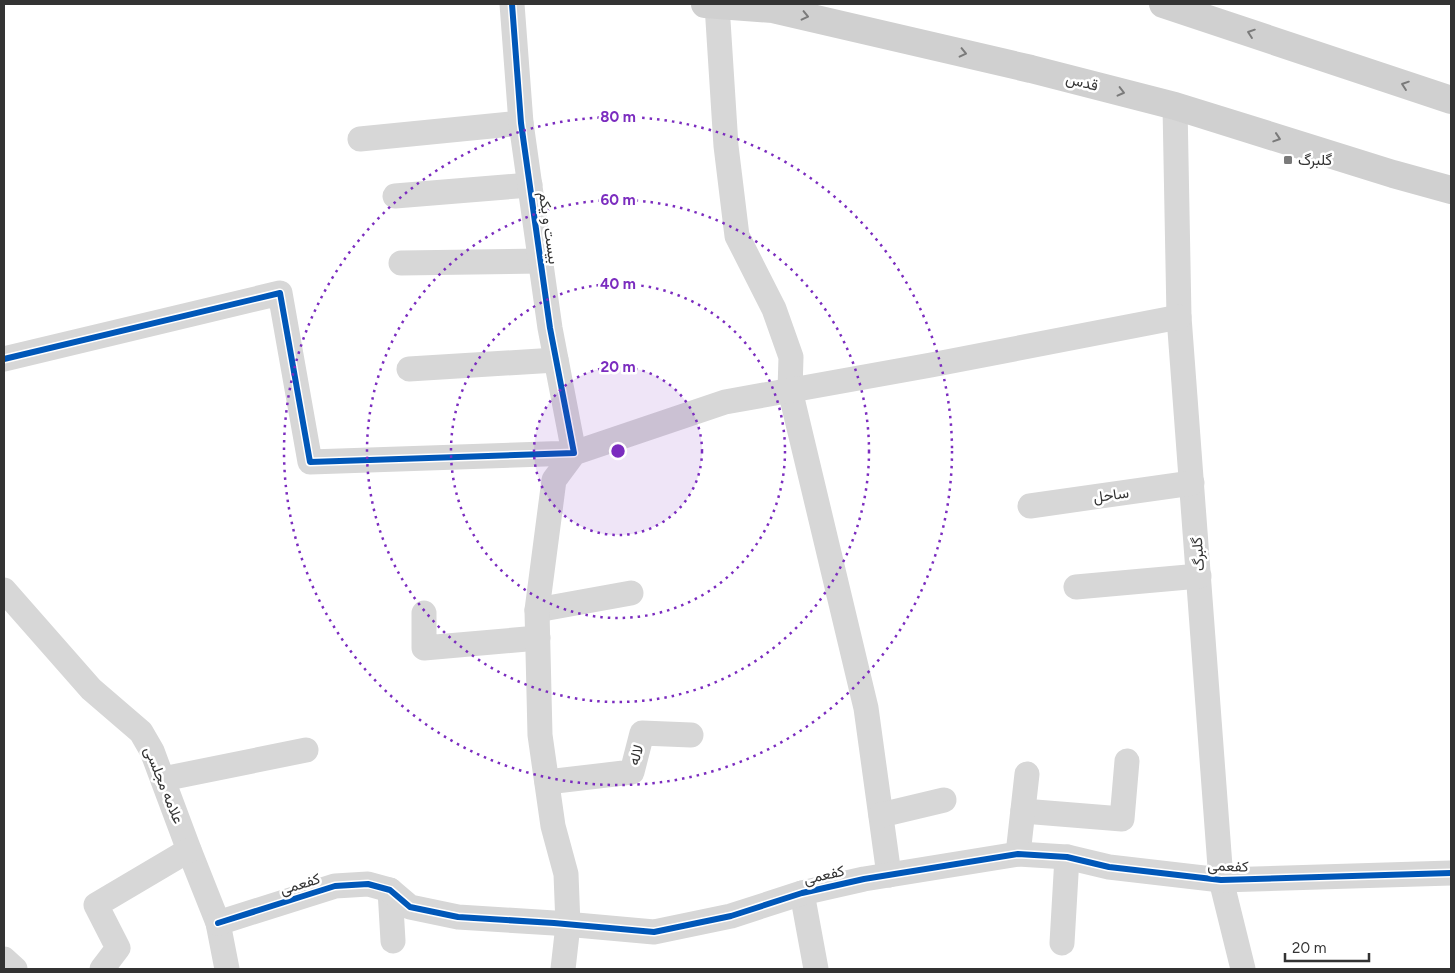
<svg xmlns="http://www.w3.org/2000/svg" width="1455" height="973" font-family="Figtree,Vazirmatn,sans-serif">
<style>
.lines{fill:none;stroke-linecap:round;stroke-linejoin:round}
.street{stroke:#d7d7d7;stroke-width:25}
.secondary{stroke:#d0d0d0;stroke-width:28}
.cycleway-casing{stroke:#fff;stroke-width:9}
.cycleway{stroke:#0057b8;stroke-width:6}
.oneway{stroke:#7a7a7a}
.ring{fill:none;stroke:#7b2cbf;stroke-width:2.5;stroke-dasharray:2.5 5}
.poi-dot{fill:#7a7a7a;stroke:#fff;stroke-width:2}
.labels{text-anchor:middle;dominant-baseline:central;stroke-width:5;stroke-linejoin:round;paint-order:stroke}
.street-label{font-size:15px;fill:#333;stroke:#fff}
.poi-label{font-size:15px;fill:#333;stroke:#fff;text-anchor:start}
.centre{fill:#7b2cbf;stroke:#fff;stroke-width:2.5}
.ring-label{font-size:15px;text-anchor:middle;font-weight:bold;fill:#7b2cbf;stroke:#fff;stroke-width:5;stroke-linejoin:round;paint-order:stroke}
</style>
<rect width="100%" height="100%" fill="#fff"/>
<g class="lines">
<g class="street">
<path d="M 717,5 L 726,146 L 737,236 L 774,309 L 791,357 L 790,390 L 866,708 L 889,875"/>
<path d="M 1175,106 L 1179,317 L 1221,880 L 1243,969"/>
<path d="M 360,139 L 521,123"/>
<path d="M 395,196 L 530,185"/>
<path d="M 401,263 L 541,261"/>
<path d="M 4,359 L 280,293 L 310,462 L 574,453 L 550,328 L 521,123 L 512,4"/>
<path d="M 409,369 L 556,360"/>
<path d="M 1030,506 L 1192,483"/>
<path d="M 1076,587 L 1199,576"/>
<path d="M 4,590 L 91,689 L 141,732 L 152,751 L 189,850 L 218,923 L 227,969"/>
<path d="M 537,610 L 631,593"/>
<path d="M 424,613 L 424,648 L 538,638"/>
<path d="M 163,779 L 306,750"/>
<path d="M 547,782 L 632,772 L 642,733 L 691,735"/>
<path d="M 1023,811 L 1122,819 L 1127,761"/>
<path d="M 881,815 L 944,800"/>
<path d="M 1018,854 L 1027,774"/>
<path d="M 390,890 L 393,941"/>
<path d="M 802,893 L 816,969"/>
<path d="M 218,923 L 335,886 L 368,884 L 390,890 L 410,907 L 458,917 L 554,923 L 654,932 L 731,916 L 802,893 L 864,879 L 1018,854 L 1067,857 L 1109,867 L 1221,880 L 1451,873"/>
<path d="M 1062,943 L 1067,857"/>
<path d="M 4,959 L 15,969"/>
<path d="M 102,969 L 118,948 L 96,905 L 189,850"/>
<path d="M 563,969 L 568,925 L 566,874 L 553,826 L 540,735 L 537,610 L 554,480 L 574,453 L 725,402 L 931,365 L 1179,317"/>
</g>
<g class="secondary">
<path d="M 705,4 L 773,9 L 1031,69 L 1175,106 L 1393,174 L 1451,190"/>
<path d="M 1163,4 L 1451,100"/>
</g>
<g class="cycleway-casing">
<g id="cycleway">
<path d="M 4,359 L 280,293 L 310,462 L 574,453 L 550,328 L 521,123 L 512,4"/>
<path d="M 218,923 L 335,886 L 368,884 L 390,890 L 410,907 L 458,917 L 554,923 L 654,932 L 731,916 L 802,893 L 864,879 L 1018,854 L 1067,857 L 1109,867 L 1221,880 L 1451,873"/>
</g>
</g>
<use href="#cycleway" class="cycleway"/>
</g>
<defs><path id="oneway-chevron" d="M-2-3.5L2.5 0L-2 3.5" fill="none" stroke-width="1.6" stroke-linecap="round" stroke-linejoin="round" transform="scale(1.25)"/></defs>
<g class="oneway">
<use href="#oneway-chevron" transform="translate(805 16) rotate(13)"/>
<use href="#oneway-chevron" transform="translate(1251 33) rotate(-161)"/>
<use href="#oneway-chevron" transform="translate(963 53) rotate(13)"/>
<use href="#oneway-chevron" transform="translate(1405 85) rotate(-161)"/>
<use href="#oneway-chevron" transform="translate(1121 92) rotate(14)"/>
<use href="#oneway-chevron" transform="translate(1277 138) rotate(18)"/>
</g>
<circle cx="618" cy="451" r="84" fill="#7b2cbf" fill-opacity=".12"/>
<g class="ring">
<circle cx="618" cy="451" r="84"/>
<circle cx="618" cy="451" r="167"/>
<circle cx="618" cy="451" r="251"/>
<circle cx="618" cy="451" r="334"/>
</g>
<rect class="poi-dot" x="1283" y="155" width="10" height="10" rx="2.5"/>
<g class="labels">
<g class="street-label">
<text transform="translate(1082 82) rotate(14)">قدس</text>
<text transform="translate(549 228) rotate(82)">بیست و یکم</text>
<text transform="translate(1111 495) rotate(-8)">ساحل</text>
<text transform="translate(1198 554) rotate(-94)">گلبرگ</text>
<text transform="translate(636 755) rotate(-73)">لاله</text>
<text transform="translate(164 785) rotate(68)">علامه مجلسی</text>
<text transform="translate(1228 866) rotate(2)">کفعمی</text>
<text transform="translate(824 875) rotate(-13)">کفعمی</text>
<text transform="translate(300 884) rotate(-17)">کفعمی</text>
</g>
<g class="poi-label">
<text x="1298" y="160">گلبرگ</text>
</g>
</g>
<circle cx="618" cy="451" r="8" class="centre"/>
<g class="ring-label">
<text x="618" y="122">80 m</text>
<text x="618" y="205">60 m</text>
<text x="618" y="289">40 m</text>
<text x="618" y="372">20 m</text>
</g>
<rect width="1455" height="973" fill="none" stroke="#333333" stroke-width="10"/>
<path d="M1285 953v8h84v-8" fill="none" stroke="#333333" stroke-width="2.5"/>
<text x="1292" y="953" font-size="15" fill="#333333" stroke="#ffffff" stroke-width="4" paint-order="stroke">20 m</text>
</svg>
